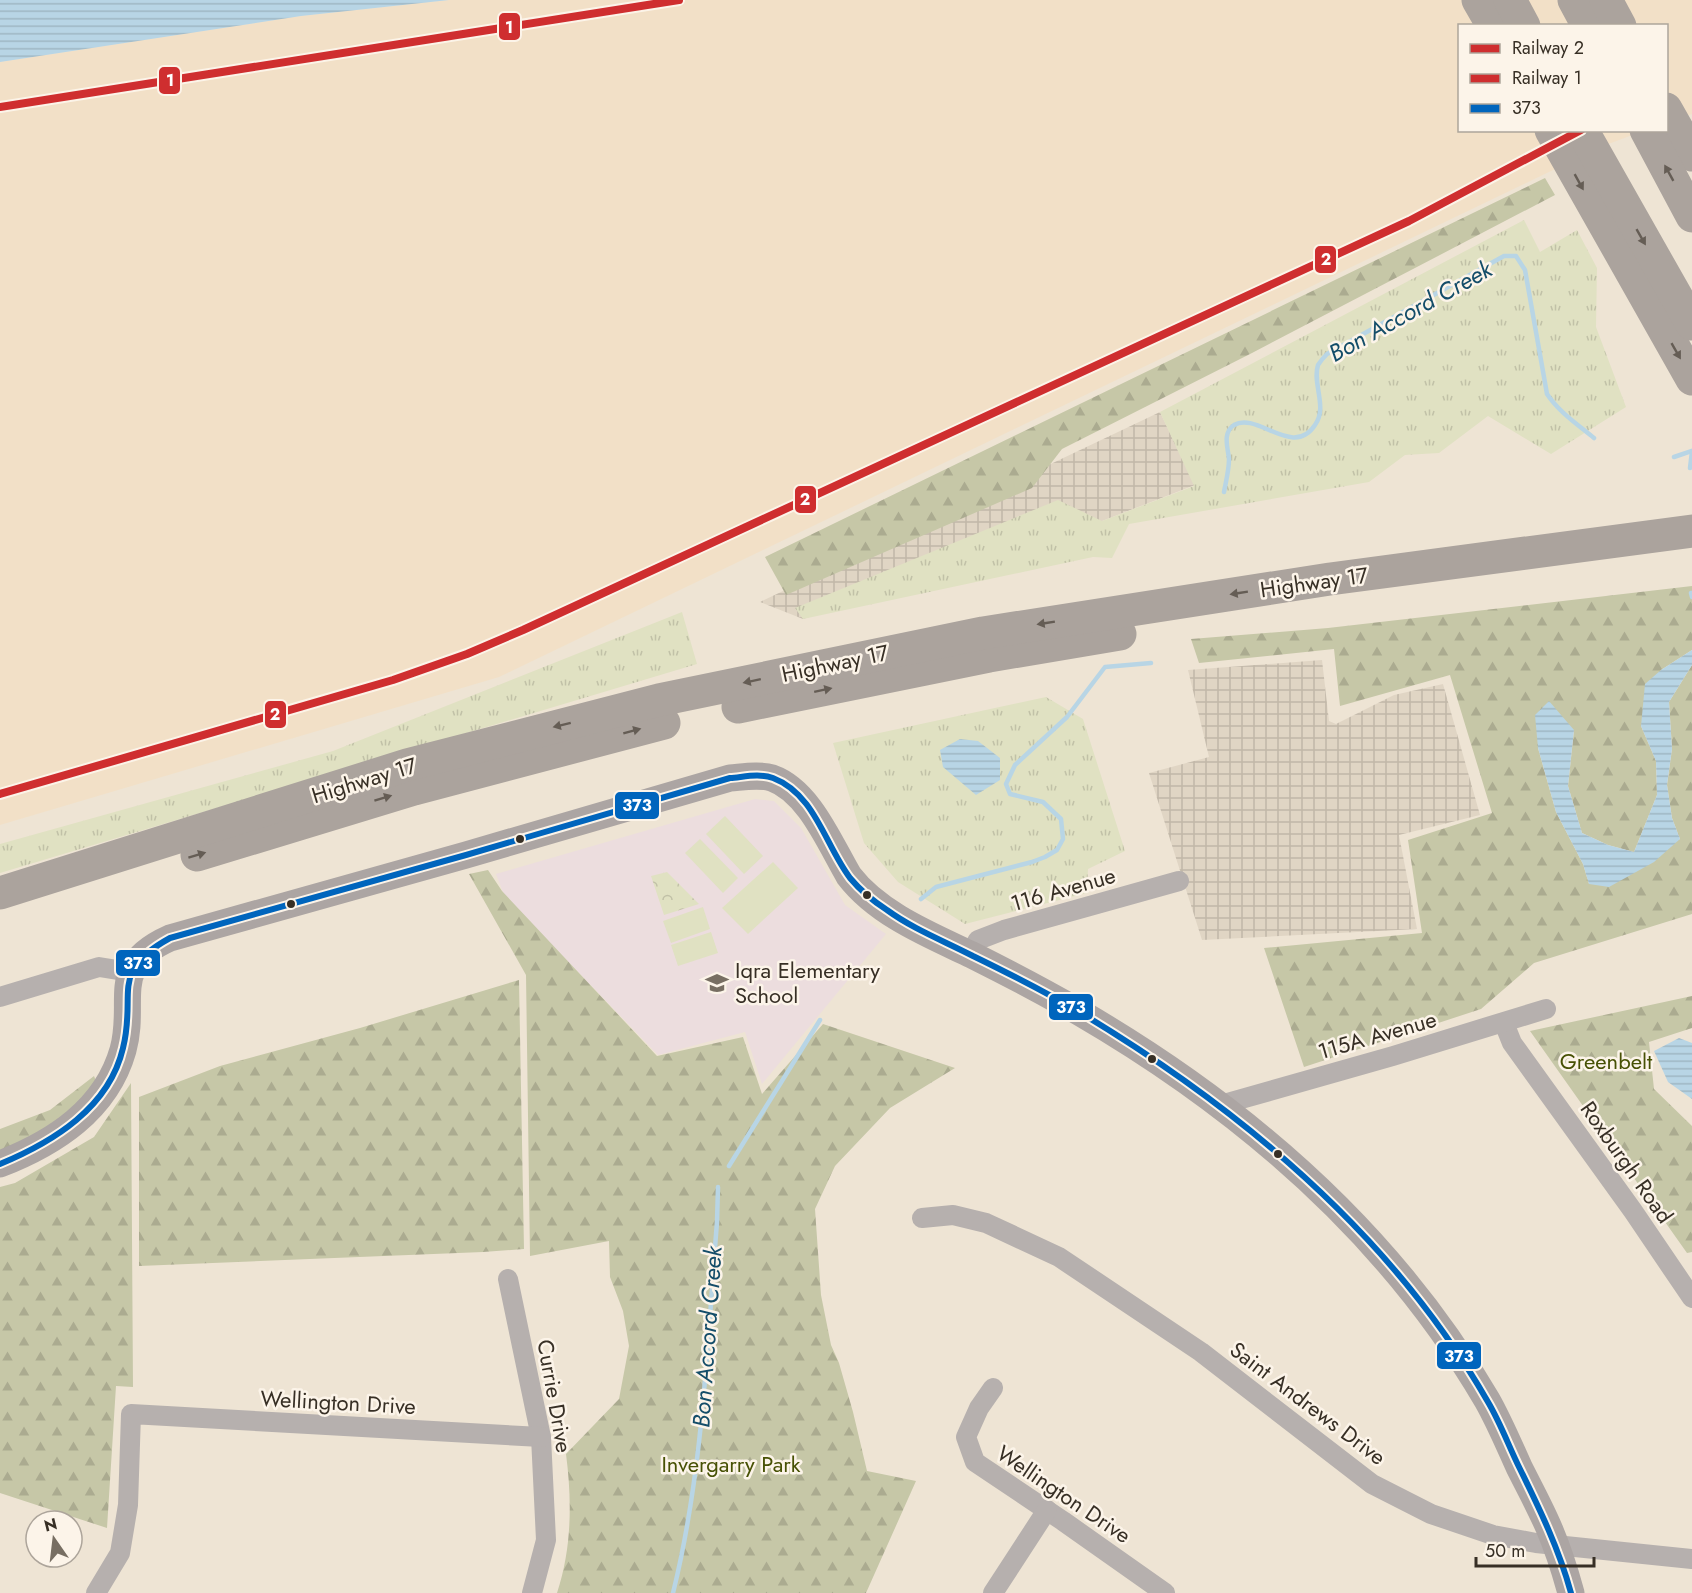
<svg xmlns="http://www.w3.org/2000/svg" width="1692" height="1593" font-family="Jost,sans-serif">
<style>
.built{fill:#f2e0c7}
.industrial{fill:url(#industrial-grid)}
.education{fill:#ecddde}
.grass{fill:url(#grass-tufts)}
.forest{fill:url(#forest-firs)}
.park{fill:url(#park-crowns)}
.pitch{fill:#e0e1c2}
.water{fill:url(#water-rules)}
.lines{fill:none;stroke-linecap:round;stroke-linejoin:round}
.stream{stroke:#b8d5e5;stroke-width:4.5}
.street{stroke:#b6b0ae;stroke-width:20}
.secondary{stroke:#aca5a3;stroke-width:27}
.highway{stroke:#aba39d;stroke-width:33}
.bus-1-casing{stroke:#fcf4e9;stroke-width:10}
.bus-1{stroke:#0065bd;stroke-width:6}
.rail-1-casing{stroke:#fcf4e9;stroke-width:12}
.rail-2-casing{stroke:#fcf4e9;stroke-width:12}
.rail-1{stroke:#cf2e2f;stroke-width:8}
.rail-2{stroke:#cf2e2f;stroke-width:8}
.oneway{fill:#655d55}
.bus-dot{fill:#372f25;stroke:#fcf4e9;stroke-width:2}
.labels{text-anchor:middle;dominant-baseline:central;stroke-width:5;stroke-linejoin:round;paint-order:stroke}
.street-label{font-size:22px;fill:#372f25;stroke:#fcf4e9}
.poi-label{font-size:22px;fill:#372f25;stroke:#fcf4e9;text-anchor:start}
.park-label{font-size:22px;fill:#475104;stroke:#fcf4e9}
.water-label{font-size:24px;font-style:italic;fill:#144d69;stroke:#fcf4e9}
.line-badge{stroke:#fcf4e9;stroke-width:2}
.badge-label{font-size:16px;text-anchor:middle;font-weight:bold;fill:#fff}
</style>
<defs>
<pattern id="industrial-grid" width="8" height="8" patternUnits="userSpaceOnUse" patternTransform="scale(1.5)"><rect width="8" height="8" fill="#e0d5c4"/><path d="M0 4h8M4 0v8" fill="none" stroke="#c1b7a8"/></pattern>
<pattern id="grass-tufts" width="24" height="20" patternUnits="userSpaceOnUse" patternTransform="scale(1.5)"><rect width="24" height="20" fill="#e0e1c2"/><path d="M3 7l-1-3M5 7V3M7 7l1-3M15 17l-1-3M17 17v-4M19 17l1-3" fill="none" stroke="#c1c1a7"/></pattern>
<pattern id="forest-firs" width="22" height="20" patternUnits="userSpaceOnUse" patternTransform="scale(1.5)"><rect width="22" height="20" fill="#c6c7a7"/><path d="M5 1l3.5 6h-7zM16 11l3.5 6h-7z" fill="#abab90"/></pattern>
<pattern id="park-crowns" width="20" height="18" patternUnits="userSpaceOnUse" patternTransform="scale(1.5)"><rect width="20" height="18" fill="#e0e1c2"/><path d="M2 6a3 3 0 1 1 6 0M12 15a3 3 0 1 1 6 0" fill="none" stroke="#c1c1a7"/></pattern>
<pattern id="water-rules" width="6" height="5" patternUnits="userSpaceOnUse" patternTransform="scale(1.5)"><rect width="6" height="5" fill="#b8d5e5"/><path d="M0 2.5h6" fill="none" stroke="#9fb7c4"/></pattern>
</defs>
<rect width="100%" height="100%" fill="#eee4d4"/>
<path class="built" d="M 450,0 L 1692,0 L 1692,114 L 1667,122 L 1666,26 L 1460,26 L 1460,130 L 1643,131 L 1603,146 L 499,677 L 0,825 L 0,62 L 301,16 Z"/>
<g class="industrial">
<path d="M 1160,412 L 1195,485 L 1102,521 L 803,619 L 760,602 Z"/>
<path d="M 1322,660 L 1329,721 L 1336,724 L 1394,695 L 1443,684 L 1480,815 L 1399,835 L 1417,929 L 1202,940 L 1149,773 L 1209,757 L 1188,670 Z"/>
</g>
<path class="education" d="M 755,799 L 774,801 L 801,828 L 845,905 L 886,934 L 762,1084 L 745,1032 L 658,1055 L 504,895 L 496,874 Z"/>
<g class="grass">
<path d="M 1524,220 L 1540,252 L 1577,230 L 1597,268 L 1596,327 L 1626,407 L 1551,454 L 1488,416 L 1439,453 L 1405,455 L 1369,482 L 1129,524 L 1112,558 L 1093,557 L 803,619 L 795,608 L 1058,500 L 1102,521 L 1194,486 L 1160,412 Z"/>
<path d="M 682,612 L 697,664 L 0,873 L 0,844 L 333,751 Z"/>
<path d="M 1046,697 L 1083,719 L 1125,851 L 1088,869 L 1087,893 L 965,924 L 898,882 L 864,843 L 833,743 Z"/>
</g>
<g class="forest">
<path d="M 1545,178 L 1555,195 L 1252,353 L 1062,449 L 1032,488 L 786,595 L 765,557 Z"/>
<path d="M 1692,586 L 1692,650 L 1661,670 L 1641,726 L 1656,761 L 1657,795 L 1634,852 L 1608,845 L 1582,833 L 1568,786 L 1574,730 L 1538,748 L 1556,812 L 1583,864 L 1589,884 L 1680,839 L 1672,818 L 1667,785 L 1672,749 L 1669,702 L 1692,665 L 1692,914 L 1534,963 L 1481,1009 L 1304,1067 L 1264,948 L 1422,933 L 1408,840 L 1492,813 L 1450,675 L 1340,706 L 1334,649 L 1199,663 L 1191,639 L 1328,628 Z"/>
<path d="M 488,870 L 502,891 L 657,1056 L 743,1037 L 762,1094 L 823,1024 L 955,1068 L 890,1108 L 835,1166 L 815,1209 L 821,1295 L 831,1345 L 839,1363 L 853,1412 L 867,1471 L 916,1481 L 866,1593 L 557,1593 C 572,1548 572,1500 566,1454 L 619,1399 L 629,1346 L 623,1311 L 610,1277 L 609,1241 L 530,1256 L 526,975 L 469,874 Z"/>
<path d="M 519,980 L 524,1249 L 483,1252 L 139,1266 L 139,1097 L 220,1066 L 360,1028 Z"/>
<path d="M 1692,996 L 1692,1028 L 1649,1042 L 1654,1089 L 1692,1126 L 1692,1252 L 1687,1253 L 1530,1031 Z"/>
<path d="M 94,1076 L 98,1086 L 62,1122 L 0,1155 L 0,1129 L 50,1110 Z"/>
<path d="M 131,1083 L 133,1387 L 116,1386 L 107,1528 L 0,1493 L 0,1187 L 15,1183 L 94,1137 Z"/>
</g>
<path class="park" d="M 667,872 L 699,904 L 664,915 L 651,876 Z"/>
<g class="pitch">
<path d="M 725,816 L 763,856 L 744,874 L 706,834 Z"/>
<path d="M 700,839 L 738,878 L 723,893 L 685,853 Z"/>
<path d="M 773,862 L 798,888 L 748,934 L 722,908 Z"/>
<path d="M 703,907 L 710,929 L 671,943 L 663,921 Z"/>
<path d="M 711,932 L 718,953 L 678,966 L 671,945 Z"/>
</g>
<g class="water">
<path d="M 0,0 L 449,0 L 301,16 L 0,62 Z"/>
<path d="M 1692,650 L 1692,665 L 1669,702 L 1672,749 L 1667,785 L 1672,818 L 1680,839 L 1654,862 L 1609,887 L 1589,884 L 1583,864 L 1556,812 L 1538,748 L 1535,715 L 1549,701 L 1574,730 L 1568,786 L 1582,833 L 1608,845 L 1634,852 L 1657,795 L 1656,761 L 1641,726 L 1645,684 L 1661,670 Z"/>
<path d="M 960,739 L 978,741 L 1000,758 L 1000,780 L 976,795 L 943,767 L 940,750 Z"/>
<path d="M 1679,1038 L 1692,1043 L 1692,1099 L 1668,1082 L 1654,1051 Z"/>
</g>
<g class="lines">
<g class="stream">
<path d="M 1674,457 L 1692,451"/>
<path d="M 1690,468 L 1692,451"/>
<path d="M 1224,492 C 1226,481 1229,470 1229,459 C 1228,448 1222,433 1234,425 C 1257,411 1293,459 1315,425 C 1328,407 1312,384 1318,365 C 1320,362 1324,357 1327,354 L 1504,256 L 1516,256 L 1525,270 L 1547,394 C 1559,412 1577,424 1594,438"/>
<path d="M 1691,593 L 1692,597"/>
<path d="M 921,899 L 936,887 L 1032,862 L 1045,857 L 1057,850 L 1063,839 L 1061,819 L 1043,802 L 1010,794 L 1006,784 L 1015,765 L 1067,717 L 1105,667 L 1151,663"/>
<path d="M 729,1166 L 820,1020"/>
<path d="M 673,1593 C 703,1472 707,1346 717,1222 L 718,1187"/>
</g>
<g class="street">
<path d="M 970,954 L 978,940 L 1004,930 L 1179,881"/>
<path d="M 0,997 L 99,967 L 130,972"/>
<path d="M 1504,1023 L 1512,1043 L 1633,1211 L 1692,1298"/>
<path d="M 1220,1105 L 1393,1056 L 1546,1009"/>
<path d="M 922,1218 L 953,1215 L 986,1223 L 1059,1257 L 1201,1352 L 1372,1484 L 1431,1514 L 1493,1535 L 1536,1543 L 1692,1559"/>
<path d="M 508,1279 L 541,1437 L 546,1540 L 532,1593"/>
<path d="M 993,1388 L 979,1408 L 966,1437 L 975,1462 L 1063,1521 L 1165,1593"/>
<path d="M 96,1593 L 120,1553 L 128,1505 L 131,1414 L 541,1437"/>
<path d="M 993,1593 L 1047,1510"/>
</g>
<path class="secondary" d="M 0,1164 C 54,1143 106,1110 123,1050 C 137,1000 107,966 170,938 L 466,855 L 730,778 C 743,777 759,774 772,778 C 809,791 830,844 849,876 C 878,914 930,935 972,955 C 1008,973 1044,992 1079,1012 C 1244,1108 1390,1234 1487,1400 C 1499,1421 1509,1445 1519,1467 C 1529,1487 1540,1507 1549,1528 C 1558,1549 1565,1571 1571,1593"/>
<g class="highway">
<path d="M 1478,0 L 1493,26"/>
<path d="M 1510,0 L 1524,26"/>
<path d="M 1574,0 L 1588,26"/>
<path d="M 1606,0 L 1620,26"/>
<path d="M 1666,109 L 1692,155"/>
<path d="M 1551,130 L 1692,379"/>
<path d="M 1582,130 L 1692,324"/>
<path d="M 1646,130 L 1692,216"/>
<path d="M 738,707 L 989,656 L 1120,634"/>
<path d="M 197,855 L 414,789 L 664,723"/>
<path d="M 0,893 L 407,765 L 659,700 L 983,633 L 1330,579 L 1692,531"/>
</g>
<g class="bus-1-casing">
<path id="bus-1" d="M 0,1164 C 53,1142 109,1108 123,1048 C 137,993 108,972 170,938 L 466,855 L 730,778 C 744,777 759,773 773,778 C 815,794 825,845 850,878 C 860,890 873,901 887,910 C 913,929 944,941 973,956 C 1010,974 1046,992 1081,1013 C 1244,1111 1393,1236 1488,1402 C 1501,1424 1509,1447 1520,1469 C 1540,1510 1559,1549 1571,1593"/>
</g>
<use href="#bus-1" class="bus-1"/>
<g class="rail-1-casing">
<path id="rail-1" d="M 0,794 L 393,680 L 467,654 L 523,630 L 1409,221 L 1581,130"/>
</g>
<g class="rail-2-casing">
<path id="rail-2" d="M 0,107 L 679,0"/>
</g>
<use href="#rail-1" class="rail-1"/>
<use href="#rail-2" class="rail-2"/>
</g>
<defs><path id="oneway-solid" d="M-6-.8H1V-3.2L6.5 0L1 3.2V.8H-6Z" transform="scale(1.5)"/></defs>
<g class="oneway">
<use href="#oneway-solid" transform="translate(1669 173) rotate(-119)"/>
<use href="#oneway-solid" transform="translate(1579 182) rotate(61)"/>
<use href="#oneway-solid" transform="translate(1641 237) rotate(60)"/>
<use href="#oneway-solid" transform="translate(1676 351) rotate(60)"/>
<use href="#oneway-solid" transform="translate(1239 593) rotate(171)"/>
<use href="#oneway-solid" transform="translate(1046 623) rotate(171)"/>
<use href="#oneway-solid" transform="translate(752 681) rotate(168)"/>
<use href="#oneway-solid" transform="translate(823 690) rotate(-12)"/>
<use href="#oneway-solid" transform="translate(562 725) rotate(166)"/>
<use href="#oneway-solid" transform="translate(632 731) rotate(-15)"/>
<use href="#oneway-solid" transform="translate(383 798) rotate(-17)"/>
<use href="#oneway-solid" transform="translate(197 855) rotate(-17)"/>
</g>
<defs>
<g id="school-bare" transform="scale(1.8)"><path d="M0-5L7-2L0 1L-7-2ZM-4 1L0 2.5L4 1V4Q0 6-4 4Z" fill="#776e62" stroke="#fcf4e9" stroke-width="2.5" paint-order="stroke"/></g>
</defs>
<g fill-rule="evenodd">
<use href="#school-bare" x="717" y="983"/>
</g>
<g class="bus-dot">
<circle cx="520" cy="839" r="5"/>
<circle cx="867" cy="895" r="5"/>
<circle cx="291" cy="904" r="5"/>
<circle cx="1152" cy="1059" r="5"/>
<circle cx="1278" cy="1154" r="5"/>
</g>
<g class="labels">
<g class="street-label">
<text transform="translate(1314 582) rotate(-8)">Highway 17</text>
<text transform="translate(835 663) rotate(-12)">Highway 17</text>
<text transform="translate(364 780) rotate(-17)">Highway 17</text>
<text transform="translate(1063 889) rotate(-16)">116 Avenue</text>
<text transform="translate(1377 1035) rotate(-16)">115A Avenue</text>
<text transform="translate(1627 1162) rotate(55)">Roxburgh Road</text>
<text transform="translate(555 1396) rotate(80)">Currie Drive</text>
<text transform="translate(338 1402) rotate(3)">Wellington Drive</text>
<text transform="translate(1308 1403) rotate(37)">Saint Andrews Drive</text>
<text transform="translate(1064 1494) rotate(34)">Wellington Drive</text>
</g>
<g class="poi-label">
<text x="735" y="970">Iqra Elementary<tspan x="735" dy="25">School</tspan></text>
</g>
<g class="park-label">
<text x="1606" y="1061">Greenbelt</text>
<text x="731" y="1464">Invergarry Park</text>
</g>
<g class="water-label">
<text transform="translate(1410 311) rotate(-29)">Bon Accord Creek</text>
<text transform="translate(707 1337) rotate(-86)">Bon Accord Creek</text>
</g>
</g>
<g class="line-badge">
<rect x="498" y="12" width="23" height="29" rx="6" fill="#cf2e2f"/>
<rect x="158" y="66" width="23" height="29" rx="6" fill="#cf2e2f"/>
<rect x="1314" y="245" width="23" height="29" rx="6" fill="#cf2e2f"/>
<rect x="794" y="485" width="23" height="29" rx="6" fill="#cf2e2f"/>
<rect x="264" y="700" width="23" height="29" rx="6" fill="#cf2e2f"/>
<rect x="614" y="791" width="46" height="29" rx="6" fill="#0065bd"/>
<rect x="115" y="949" width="46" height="28" rx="6" fill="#0065bd"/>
<rect x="1048" y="993" width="46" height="28" rx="6" fill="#0065bd"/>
<rect x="1436" y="1341" width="46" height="29" rx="6" fill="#0065bd"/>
</g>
<g class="badge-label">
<text x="509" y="33">1</text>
<text x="170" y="86">1</text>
<text x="1326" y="265">2</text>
<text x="805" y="505">2</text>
<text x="275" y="720">2</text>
<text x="637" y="811">373</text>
<text x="138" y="969">373</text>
<text x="1071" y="1013">373</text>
<text x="1459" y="1362">373</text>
</g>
<rect x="1458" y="24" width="210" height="108" fill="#fcf4e9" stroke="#ada59b" stroke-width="1.5"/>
<rect x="1470" y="44" width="30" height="9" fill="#cf2e2f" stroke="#ada59b" stroke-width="1.5"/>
<text x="1512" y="54" font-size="18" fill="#372f25">Railway 2</text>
<rect x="1470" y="74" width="30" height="9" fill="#cf2e2f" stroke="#ada59b" stroke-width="1.5"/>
<text x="1512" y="84" font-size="18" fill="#372f25">Railway 1</text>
<rect x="1470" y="104" width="30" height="9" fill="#0065bd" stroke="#ada59b" stroke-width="1.5"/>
<text x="1512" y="114" font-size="18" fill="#372f25">373</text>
<g transform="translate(54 1539) rotate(346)"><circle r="28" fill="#fcf4e9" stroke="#ada59b" stroke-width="1.5"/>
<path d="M0-4.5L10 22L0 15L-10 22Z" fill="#776e62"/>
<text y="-9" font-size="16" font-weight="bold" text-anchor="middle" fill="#372f25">N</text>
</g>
<path d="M1476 1557v9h118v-9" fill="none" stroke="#372f25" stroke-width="3"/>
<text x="1485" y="1557" font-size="18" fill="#372f25" stroke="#fcf4e9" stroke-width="4.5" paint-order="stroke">50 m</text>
</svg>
